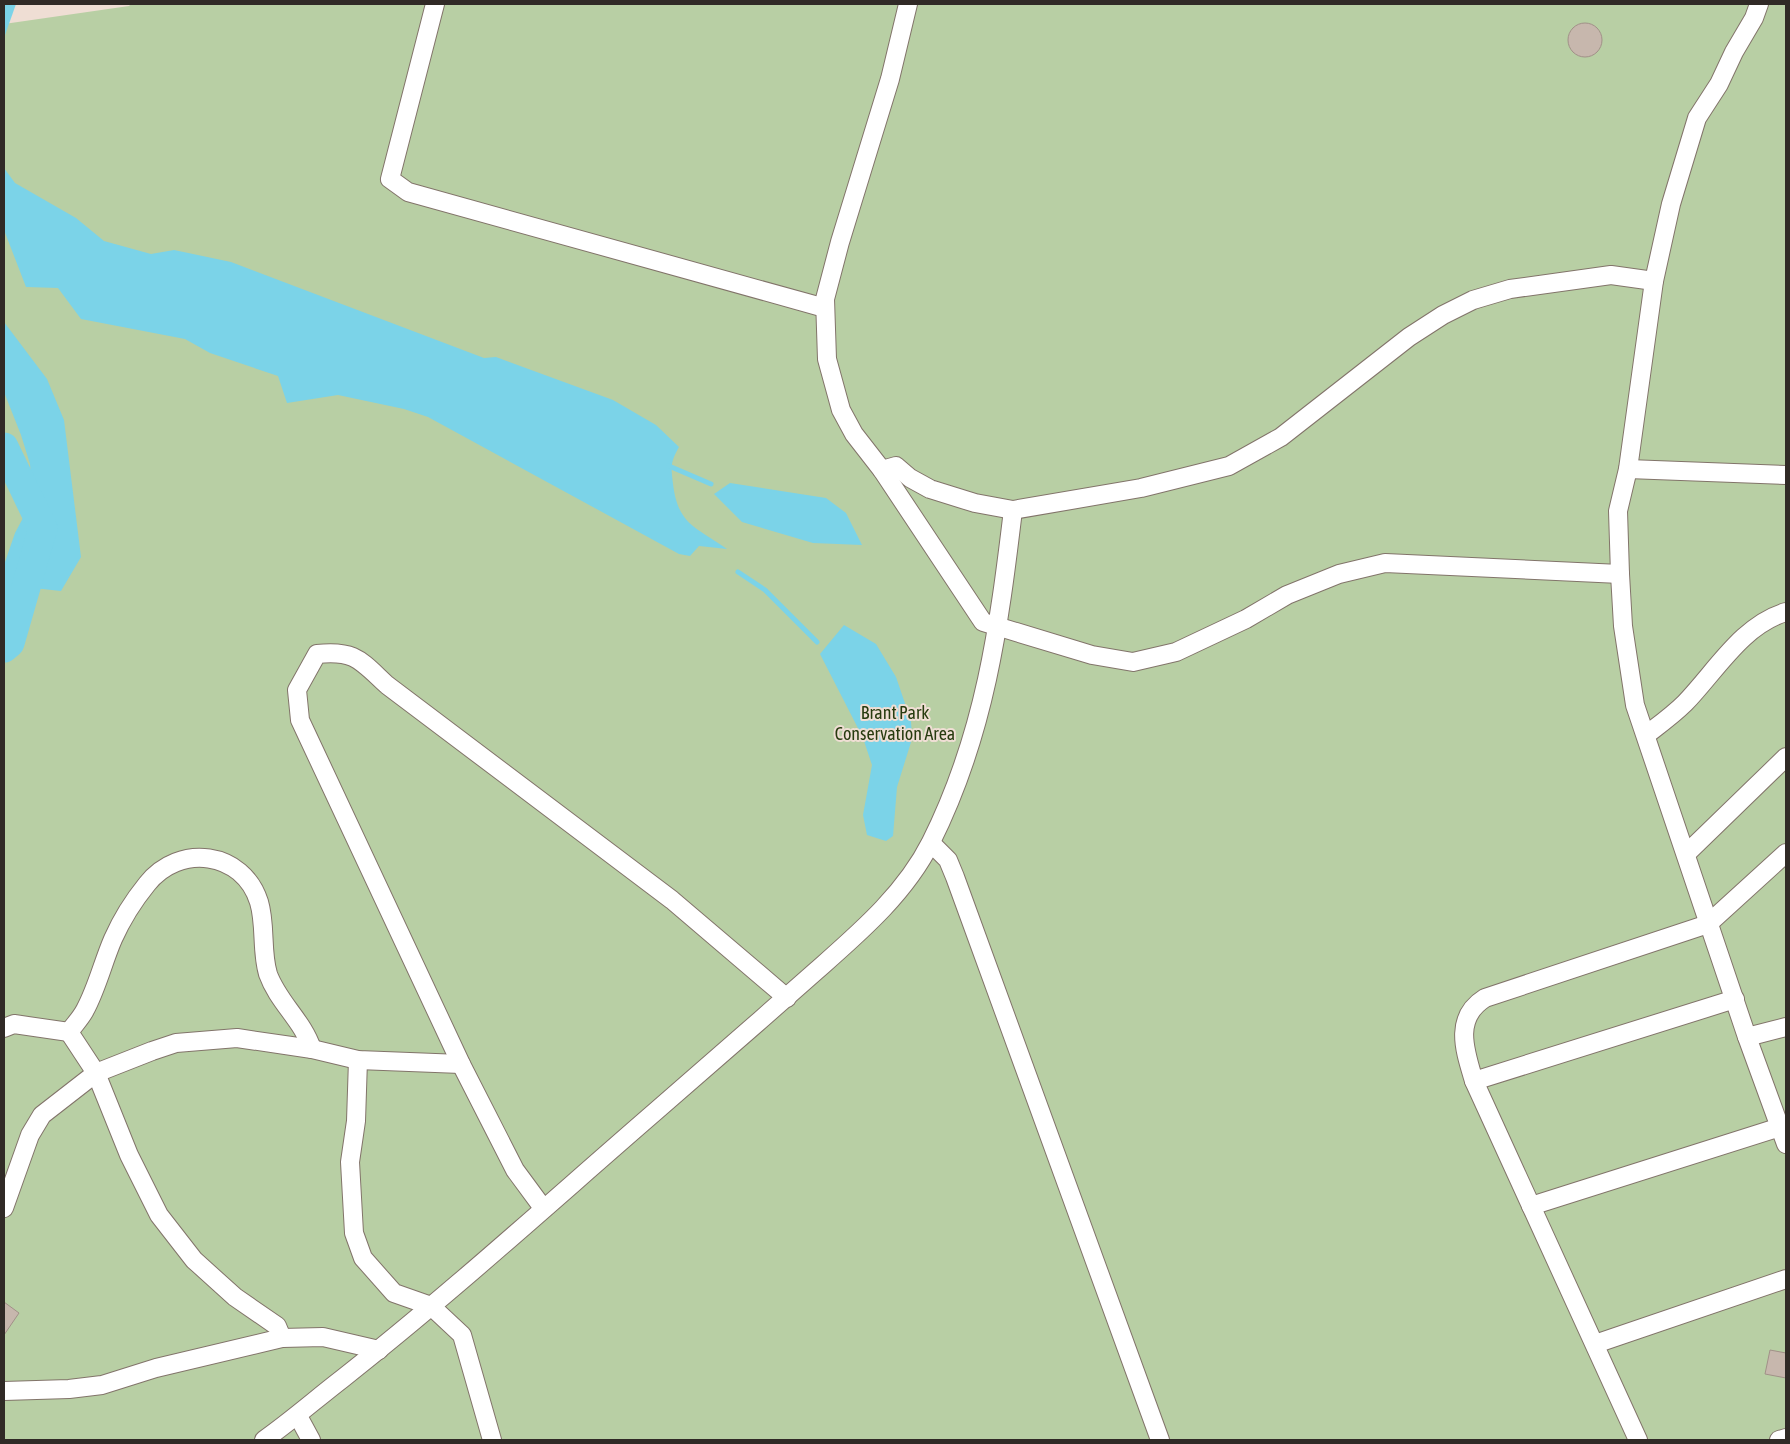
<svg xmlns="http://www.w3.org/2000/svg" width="1790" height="1444" font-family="'Asap Condensed',sans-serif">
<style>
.park{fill:#b8cfa4}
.water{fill:#7bd3e8}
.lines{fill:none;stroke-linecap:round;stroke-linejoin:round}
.stream{stroke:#7bd3e8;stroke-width:5}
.river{stroke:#7bd3e8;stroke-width:29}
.building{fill:#c7b7ad;stroke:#a19188}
.minor-casing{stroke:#82746a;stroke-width:20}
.minor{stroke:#fff;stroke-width:18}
.labels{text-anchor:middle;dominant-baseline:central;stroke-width:4;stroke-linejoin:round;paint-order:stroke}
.park-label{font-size:18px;fill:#273b0f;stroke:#efded4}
</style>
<rect width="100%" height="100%" fill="#efded4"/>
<path class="park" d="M 131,4 L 1786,4 L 1786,1440 L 4,1440 L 4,24 L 129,6 Z"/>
<g class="water">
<path d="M 4,4 L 16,4 L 4,38 Z"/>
<path d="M 4,168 L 15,183 L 76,218 L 104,241 L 151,254 L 174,250 L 231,262 L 484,358 L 496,357 L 613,400 L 656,425 L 679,447 C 670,463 671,467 673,484 C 678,525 696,527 727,549 L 699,546 L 690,556 L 679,554 L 428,417 L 404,409 L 338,395 L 287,403 L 278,376 L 210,353 L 185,339 L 81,319 L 58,288 L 26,287 L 4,230 Z"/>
<path d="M 4,322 L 47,379 L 64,420 L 81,557 L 61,591 L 24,587 L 4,616 L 4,565 L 15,533 L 33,499 L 30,464 L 21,435 L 4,392 Z"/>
<path d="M 730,483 L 826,498 L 846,513 L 862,545 L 813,543 L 742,522 L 714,494 Z"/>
<path d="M 844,625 L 876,644 L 896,677 L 911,721 L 912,739 L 897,787 L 893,836 L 886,841 L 867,835 L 863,815 L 872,765 L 863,738 L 820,654 Z"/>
</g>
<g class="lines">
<g class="stream">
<path d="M 669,466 L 711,484"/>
<path d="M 738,572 L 765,590 L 817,642"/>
</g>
<path class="river" d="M 4,447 L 43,528 L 10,643 L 4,648"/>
</g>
<g class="building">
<circle cx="1585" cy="40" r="17"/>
<path d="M 4,1302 L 19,1313 L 4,1335 Z"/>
<path d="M 1770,1350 L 1786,1353 L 1786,1378 L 1765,1374 Z"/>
</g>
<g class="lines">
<g class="minor-casing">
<g id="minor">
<path d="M 435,4 L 390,179 L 408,192 L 825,308"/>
<path d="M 908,4 L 890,79 L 840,242 L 825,299 L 827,359 L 841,410 L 854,434 L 882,470 L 983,622 L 1092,655 L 1133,662 L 1176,652 L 1246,619 L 1287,595 L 1339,574 L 1385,563 L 1620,574"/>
<path d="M 1759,4 L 1754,18 L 1734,52 L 1719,84 L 1697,118 L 1671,204 L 1654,281 L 1628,469 L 1618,511 L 1620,574 L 1623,626 L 1635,705 L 1747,1037 L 1786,1144"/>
<path d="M 1628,469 L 1786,475"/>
<path d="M 882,470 L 896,466 L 910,478 L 930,489 L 975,503 L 1013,510 L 1141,488 L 1229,466 L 1281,437 L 1409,337 L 1443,315 L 1473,300 L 1510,289 L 1611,275 L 1654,281"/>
<path d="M 1646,735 C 1659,725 1673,715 1685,703 C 1716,671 1742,625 1786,612"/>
<path d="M 931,843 L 948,860 L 955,877 L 1160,1440"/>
<path d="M 1687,853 L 1786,757"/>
<path d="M 4,1028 L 14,1024 L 69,1032"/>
<path d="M 69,1032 C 74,1025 81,1018 85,1010 C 97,988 103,962 113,939 C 121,921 134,900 147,884 C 179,843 243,851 259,902 C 266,925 261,951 268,974 C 278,1002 303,1021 312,1049"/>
<path d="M 69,1032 L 96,1073 L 129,1155 L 159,1215 L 194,1260 L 235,1297 L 277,1326 L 282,1338"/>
<path d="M 1747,1037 L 1786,1027"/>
<path d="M 358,1060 L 356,1121 L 350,1162 L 354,1233 L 363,1258 L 394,1293 L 431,1306 L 462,1335 L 492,1440"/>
<path d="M 1474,1081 L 1735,999"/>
<path d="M 1531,1206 L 1780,1127"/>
<path d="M 4,1208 L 30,1135 L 42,1115 L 96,1073 L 152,1051 L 176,1043 L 237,1038 L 312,1049 L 358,1060 L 461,1064"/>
<path d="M 543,1208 L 515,1170 L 461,1064 L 300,720 L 297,690 L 317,654 C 355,650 360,660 387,685 L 672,900 L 787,998"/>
<path d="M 1595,1344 L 1786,1279"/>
<path d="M 4,1391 L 69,1389 L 102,1385 L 156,1368 L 282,1338 L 323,1337 L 379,1350"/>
<path d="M 298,1416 L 311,1440"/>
<path d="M 264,1440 C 291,1421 316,1399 342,1379 C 450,1294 552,1201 656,1111 C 709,1065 763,1018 816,971 C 859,933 905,894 931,842 C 985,734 999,627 1013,510"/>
<path d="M 1638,1440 L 1474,1081 C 1465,1051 1453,1018 1485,998 L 1708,924 L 1786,853"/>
<path d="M 1779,1440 L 1786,1438"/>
</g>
</g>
<use href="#minor" class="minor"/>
</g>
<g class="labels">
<g class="park-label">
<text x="895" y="712">Brant Park<tspan x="895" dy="21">Conservation Area</tspan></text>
</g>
</g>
<rect width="1790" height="1444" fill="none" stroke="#302a26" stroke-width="10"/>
</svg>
